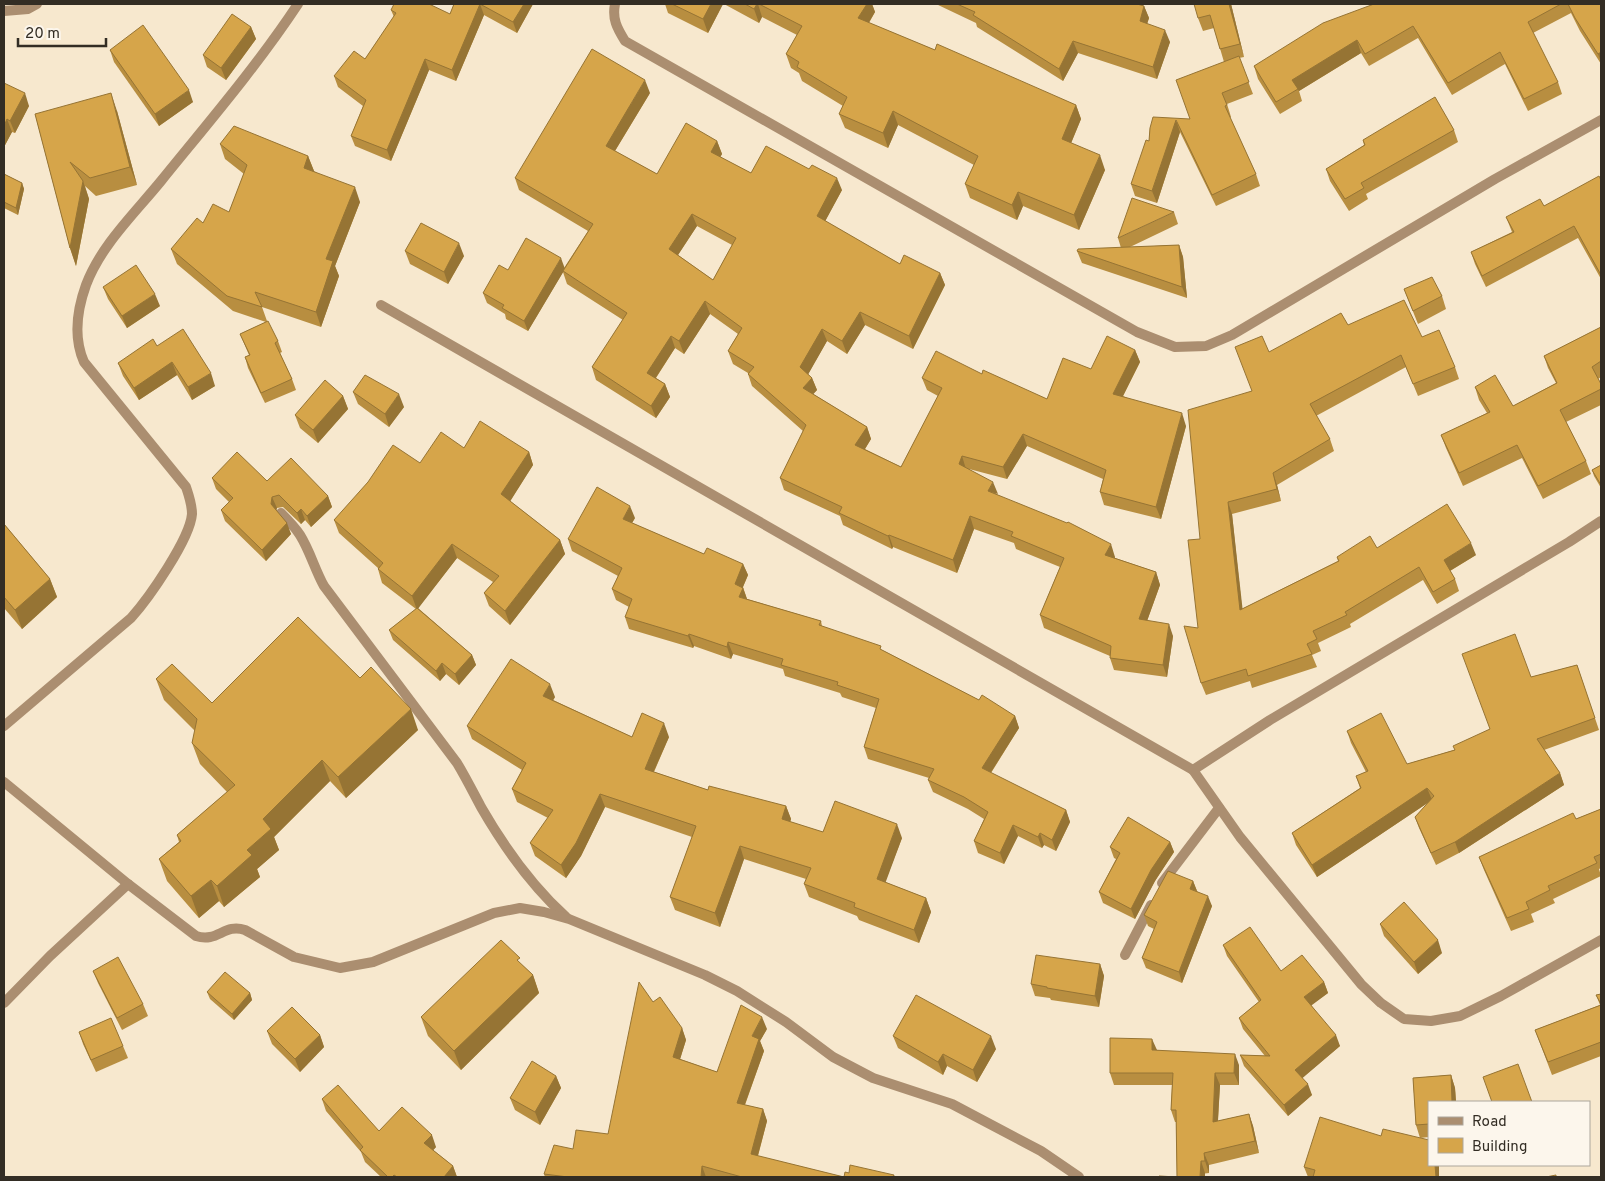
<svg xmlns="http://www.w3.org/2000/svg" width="1605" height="1181" font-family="Overpass,sans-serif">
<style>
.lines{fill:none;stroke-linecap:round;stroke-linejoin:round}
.minor{stroke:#ab8e70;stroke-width:10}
.wall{fill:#b88e40;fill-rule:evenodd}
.shaded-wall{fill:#967434}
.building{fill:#d6a54a;stroke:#967434;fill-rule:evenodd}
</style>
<rect width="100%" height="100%" fill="#f7e8ce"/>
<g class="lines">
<g class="minor">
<path d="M 615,4 C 612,19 617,28 625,41 L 1137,332 L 1175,347 L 1206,346 L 1232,335 L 1495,179 L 1601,120"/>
<path d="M 4,11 L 28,9 L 37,4"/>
<path d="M 381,305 L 1193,770"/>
<path d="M 281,513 C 288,520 295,527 300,535 C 310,551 315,570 324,586 L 457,763 C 466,778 473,792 481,807 C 504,847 532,886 566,917"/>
<path d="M 1601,521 L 1569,542 L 1270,720 L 1193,770 L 1240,837 L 1361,984 L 1381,1003 L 1404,1019 L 1431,1021 L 1460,1016 L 1501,996 L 1601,940"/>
<path d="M 4,726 L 131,618 C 149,598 190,539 192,514 C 192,504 189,496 186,487 L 84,362 C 73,337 77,310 86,285 C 101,245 135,213 161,181 C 208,123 257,66 298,4"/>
<path d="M 4,782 L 128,884 L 196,936 C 218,943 224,923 245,930 L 294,957 L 340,968 L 373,962 L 494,913 L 520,908 L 544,912 L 569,919 L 705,975 L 737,991 L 786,1022 L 833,1057 L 873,1078 L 952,1104 L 1041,1151 L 1079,1177"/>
<path d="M 1162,883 L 1219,808"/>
<path d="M 1125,955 L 1151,905"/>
<path d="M 4,1003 L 50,956 L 128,884"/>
</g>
</g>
<g class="wall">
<path d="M 454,4 L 533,4 L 517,33 L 484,15 L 456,81 L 429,70 L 391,161 L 355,146 L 351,136 L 363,106 L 338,87 L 334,76 L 365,59 L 394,17 L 391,10 L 450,14 Z"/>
<path d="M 665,4 L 723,4 L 708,33 L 668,13 Z"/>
<path d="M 724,4 L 872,4 L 875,12 L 869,23 L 935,50 L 1076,105 L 1081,119 L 1071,143 L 1105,170 L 1079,230 L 1023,206 L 1017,220 L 970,198 L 965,184 L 974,165 L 898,125 L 888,148 L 845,128 L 839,114 L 843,106 L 802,81 L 799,73 L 791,68 L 786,54 L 797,35 L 762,17 L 759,23 Z"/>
<path d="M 936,4 L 1137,4 L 1144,6 L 1149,18 L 1147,24 L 1170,42 L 1157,79 L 1078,53 L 1063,81 L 977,27 L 976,23 Z"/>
<path d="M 1231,4 L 1244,57 L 1239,58 L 1253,94 L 1227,104 L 1231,117 L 1230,118 L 1256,174 L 1260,186 L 1216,206 L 1180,132 L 1157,203 L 1135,196 L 1131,184 L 1149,141 L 1150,128 L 1190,119 L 1224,62 L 1214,28 L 1203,31 L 1198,18 Z"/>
<path d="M 1374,4 L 1601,4 L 1601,64 L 1580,31 L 1571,13 L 1533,33 L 1558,82 L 1562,94 L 1528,111 L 1505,64 L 1452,95 L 1418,38 L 1369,66 L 1361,53 L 1299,91 L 1302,101 L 1280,114 L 1258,79 L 1254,66 Z"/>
<path d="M 251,27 L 256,39 L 226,80 L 207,67 L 203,55 Z"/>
<path d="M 110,50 L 193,102 L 159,126 L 114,62 Z"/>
<path d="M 4,83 L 29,106 L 15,133 L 12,132 L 4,147 Z"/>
<path d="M 650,93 L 615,151 L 657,174 L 717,141 L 722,154 L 720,157 L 751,173 L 842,190 L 825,221 L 900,264 L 940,273 L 945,285 L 913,349 L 865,325 L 847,354 L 827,341 L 808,374 L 812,378 L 817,390 L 813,394 L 867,427 L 871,439 L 865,449 L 901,467 L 938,396 L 927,390 L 922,378 L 982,374 L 1047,399 L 1091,369 L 1135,350 L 1140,362 L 1123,396 L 1186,426 L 1161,519 L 1104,505 L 1100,492 L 1103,479 L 1027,446 L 1007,479 L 969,469 L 998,495 L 1115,557 L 1115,558 L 1156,572 L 1160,585 L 1147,621 L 1173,636 L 1167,677 L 1114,670 L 1110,658 L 1110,656 L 1044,628 L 1040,615 L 1060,567 L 1016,549 L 1014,543 L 974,529 L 957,573 L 893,547 L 892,549 L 843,525 L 840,516 L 784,490 L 780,478 L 803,431 L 752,386 L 748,374 L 748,373 L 733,364 L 728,351 L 738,334 L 710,314 L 684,354 L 675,348 L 656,378 L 665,384 L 670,397 L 656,418 L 596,380 L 592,367 L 623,320 L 567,284 L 563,272 L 528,331 L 506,319 L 505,314 L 487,303 L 483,293 L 508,270 L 564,268 L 588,231 L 519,190 L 515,178 ZM 697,226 L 732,245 L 713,280 L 678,255 Z"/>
<path d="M 117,111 L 137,185 L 96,196 L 85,186 L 89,199 L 76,266 L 70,248 L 35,114 Z"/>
<path d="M 1454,130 L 1458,142 L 1366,194 L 1368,199 L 1349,211 L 1330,181 L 1326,169 L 1364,145 L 1363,140 Z"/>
<path d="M 220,144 L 308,156 L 314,171 L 360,202 L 335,266 L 339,276 L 321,327 L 262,307 L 267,321 L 278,341 L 282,352 L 280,353 L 292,379 L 296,390 L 265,403 L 248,368 L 245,357 L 249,355 L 240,334 L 266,322 L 233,311 L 177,264 L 171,249 L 203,223 L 229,212 L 244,174 L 225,159 Z"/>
<path d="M 4,174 L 22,183 L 24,189 L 18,215 L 4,208 Z"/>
<path d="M 1601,180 L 1601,279 L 1578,238 L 1486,287 L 1475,264 L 1471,252 L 1512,232 L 1506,217 L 1544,206 Z"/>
<path d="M 1174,212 L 1178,224 L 1130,247 L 1179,245 L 1183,257 L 1187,298 L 1082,263 L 1077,251 L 1121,248 L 1118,238 Z"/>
<path d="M 405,251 L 464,256 L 448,284 L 410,264 Z"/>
<path d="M 103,287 L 160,306 L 127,328 L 108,299 Z"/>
<path d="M 1404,289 L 1442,296 L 1446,309 L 1418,324 Z"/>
<path d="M 1348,325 L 1422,337 L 1455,367 L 1459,379 L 1418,396 L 1406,367 L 1316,416 L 1330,439 L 1334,451 L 1277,485 L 1281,501 L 1232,514 L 1242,609 L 1338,561 L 1337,557 L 1377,548 L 1476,555 L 1450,571 L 1455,579 L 1459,591 L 1437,604 L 1423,580 L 1350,624 L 1351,627 L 1318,643 L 1321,651 L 1312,655 L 1317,667 L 1252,688 L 1250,681 L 1206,695 L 1201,683 L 1198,628 L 1200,539 L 1252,391 L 1269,352 Z"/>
<path d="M 1601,327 L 1601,377 L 1598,379 L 1601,384 L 1601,405 L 1566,422 L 1586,461 L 1591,474 L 1543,499 L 1522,458 L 1463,486 L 1446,448 L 1441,435 L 1487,413 L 1479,400 L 1475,387 L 1513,406 L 1556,383 L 1548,368 L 1544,356 Z"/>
<path d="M 157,346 L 215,386 L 192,400 L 177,375 L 139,400 L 123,376 L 118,363 Z"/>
<path d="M 353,392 L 404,407 L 389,427 L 358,404 Z"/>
<path d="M 343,396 L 348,409 L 318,443 L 300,428 L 295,415 Z"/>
<path d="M 464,448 L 529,452 L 533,465 L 510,501 L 560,540 L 565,554 L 510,625 L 489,606 L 484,593 L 493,582 L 457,558 L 418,608 L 472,655 L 476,665 L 459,685 L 446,674 L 440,681 L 393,640 L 389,630 L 416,609 L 382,583 L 378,569 L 378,568 L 339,533 L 334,520 L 420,463 Z"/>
<path d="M 1601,465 L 1601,488 L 1594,476 L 1592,470 Z"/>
<path d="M 212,478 L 267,481 L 328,496 L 332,507 L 311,527 L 305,520 L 301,524 L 283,507 L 277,508 L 276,510 L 291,534 L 266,561 L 225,521 L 221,510 L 229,502 L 216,489 Z"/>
<path d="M 635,518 L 632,523 L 704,554 L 743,564 L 748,575 L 743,587 L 747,599 L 821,621 L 822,626 L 882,650 L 979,700 L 1015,716 L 1019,728 L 991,773 L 1066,810 L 1070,822 L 1056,851 L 1044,845 L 1042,848 L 1018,836 L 1004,864 L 978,853 L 974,841 L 984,819 L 968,809 L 933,792 L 928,780 L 929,778 L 868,759 L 864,747 L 876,708 L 842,697 L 840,693 L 785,676 L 783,669 L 733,654 L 731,659 L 694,646 L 693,648 L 629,629 L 625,617 L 629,607 L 616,600 L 612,589 L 618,576 L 572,551 L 568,539 Z"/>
<path d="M 4,524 L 50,579 L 57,597 L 22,629 L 4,608 Z"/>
<path d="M 1577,665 L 1599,730 L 1544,750 L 1560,773 L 1564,785 L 1459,853 L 1436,865 L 1419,828 L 1415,817 L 1429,802 L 1317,877 L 1296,845 L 1292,833 L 1360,788 L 1356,776 L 1366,772 L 1351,743 L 1347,731 L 1407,764 L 1454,750 L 1490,729 L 1531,677 Z"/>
<path d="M 360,678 L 418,730 L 346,798 L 330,781 L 274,837 L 279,850 L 257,869 L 260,877 L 224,907 L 219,901 L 199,918 L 167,881 L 159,859 L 179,842 L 177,835 L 227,792 L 200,764 L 192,743 L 195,731 L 164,700 L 156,679 L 212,703 Z"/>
<path d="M 555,697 L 553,700 L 632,737 L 669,737 L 654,772 L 708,790 L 786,806 L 791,819 L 790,822 L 823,832 L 902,838 L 885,882 L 926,898 L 931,912 L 919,943 L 859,920 L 857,916 L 809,897 L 804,884 L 806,879 L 744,859 L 720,927 L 675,910 L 670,897 L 692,837 L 605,807 L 581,856 L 566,878 L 535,856 L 530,843 L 548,818 L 517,802 L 512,789 L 522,770 L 472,739 L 467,726 Z"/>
<path d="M 1601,809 L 1601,868 L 1599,869 L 1601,876 L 1553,899 L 1555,903 L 1531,914 L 1534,922 L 1511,931 L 1484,870 L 1479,857 Z"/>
<path d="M 1170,842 L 1174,852 L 1155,881 L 1135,919 L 1103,903 L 1099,892 L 1116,859 L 1114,858 L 1110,847 Z"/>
<path d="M 1193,881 L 1197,891 L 1212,906 L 1182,983 L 1146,968 L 1142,958 L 1154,929 L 1148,926 L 1144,915 Z"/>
<path d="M 1380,924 L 1442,953 L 1418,974 L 1384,936 Z"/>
<path d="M 1223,945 L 1281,971 L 1324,982 L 1328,993 L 1311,1005 L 1340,1046 L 1302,1078 L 1312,1095 L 1288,1116 L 1244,1066 L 1240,1055 L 1265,1056 L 1243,1029 L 1239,1018 L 1259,1002 L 1227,956 Z"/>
<path d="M 1100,964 L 1104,976 L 1099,1007 L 1051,1000 L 1050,998 L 1035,996 L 1031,984 Z"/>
<path d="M 522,965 L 533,975 L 539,993 L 461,1070 L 428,1036 L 421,1017 Z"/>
<path d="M 93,971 L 143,1004 L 148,1016 L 122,1030 L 98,983 Z"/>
<path d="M 207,992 L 250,993 L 252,1000 L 234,1020 L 210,999 Z"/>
<path d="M 1601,994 L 1601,1056 L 1552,1075 L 1535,1030 L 1600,1005 L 1596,995 Z"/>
<path d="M 653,1002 L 682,1028 L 686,1040 L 680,1059 L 717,1072 L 767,1029 L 760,1041 L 764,1051 L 745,1105 L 763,1109 L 767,1121 L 758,1156 L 844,1177 L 849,1173 L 894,1175 L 895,1177 L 545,1177 L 544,1174 L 573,1149 L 608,1134 Z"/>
<path d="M 267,1031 L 320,1035 L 324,1047 L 300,1072 L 272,1044 Z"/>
<path d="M 79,1032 L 123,1046 L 128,1058 L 96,1072 L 83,1044 Z"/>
<path d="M 893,1036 L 996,1049 L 977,1082 L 947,1066 L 943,1075 L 898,1048 Z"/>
<path d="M 1157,1050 L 1239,1065 L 1239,1085 L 1220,1085 L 1218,1121 L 1249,1114 L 1253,1126 L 1259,1153 L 1209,1165 L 1209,1173 L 1177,1177 L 1176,1122 L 1175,1122 L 1171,1110 L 1172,1085 L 1114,1085 L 1110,1073 Z"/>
<path d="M 1451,1075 L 1455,1088 L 1456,1102 L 1429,1102 L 1429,1137 L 1420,1138 L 1416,1125 L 1413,1078 Z"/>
<path d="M 556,1076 L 561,1088 L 540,1125 L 515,1110 L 510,1098 Z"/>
<path d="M 322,1099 L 379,1131 L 436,1147 L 433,1150 L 453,1166 L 457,1177 L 381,1177 L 365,1162 L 361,1152 L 326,1111 Z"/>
<path d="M 1429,1165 L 1439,1165 L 1439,1177 L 1308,1177 L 1304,1167 Z"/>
</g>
<g class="shaded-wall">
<path d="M 480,4 L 484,15 L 456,81 L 452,70 Z"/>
<path d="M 524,4 L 533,4 L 517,33 L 513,22 Z"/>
<path d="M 711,4 L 723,4 L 708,33 L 703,19 Z"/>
<path d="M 757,4 L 758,4 L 762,17 L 759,23 L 754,9 Z"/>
<path d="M 867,4 L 872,4 L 875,12 L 863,32 L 858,18 Z"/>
<path d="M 1229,4 L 1231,4 L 1244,57 L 1240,44 Z"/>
<path d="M 1144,6 L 1149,18 L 1144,33 L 1140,21 Z"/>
<path d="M 251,27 L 256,39 L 226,80 L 221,68 Z"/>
<path d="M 1165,30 L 1170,42 L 1157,79 L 1153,67 Z"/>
<path d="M 1357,40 L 1361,53 L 1299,91 L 1292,80 Z"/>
<path d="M 1073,41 L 1078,53 L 1063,81 L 1059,69 Z"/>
<path d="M 1601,52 L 1601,62 L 1598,54 Z"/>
<path d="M 425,59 L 429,70 L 391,161 L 387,150 Z"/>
<path d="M 645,80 L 650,93 L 610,159 L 606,146 Z"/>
<path d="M 189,90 L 193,102 L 159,126 L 155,114 Z"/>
<path d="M 25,93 L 29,106 L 15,133 L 10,121 Z"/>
<path d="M 111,93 L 117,111 L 137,185 L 130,167 Z"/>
<path d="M 1076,105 L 1081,119 L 1067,153 L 1062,139 Z"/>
<path d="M 893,111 L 898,125 L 888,148 L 883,133 Z"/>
<path d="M 7,119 L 12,132 L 4,147 L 4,126 Z"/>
<path d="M 1176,120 L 1180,132 L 1157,203 L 1152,191 Z"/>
<path d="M 717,141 L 722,154 L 716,165 L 711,152 Z"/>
<path d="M 1100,155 L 1105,170 L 1079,230 L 1074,215 Z"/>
<path d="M 308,156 L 314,171 L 309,182 L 304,168 Z"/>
<path d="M 837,178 L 842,190 L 821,229 L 817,216 Z"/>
<path d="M 83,181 L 89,199 L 76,266 L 70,248 Z"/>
<path d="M 22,183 L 24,189 L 18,215 L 16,208 Z"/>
<path d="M 355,187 L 360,202 L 335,266 L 339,276 L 321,327 L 316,312 L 326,259 Z"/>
<path d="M 1018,192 L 1023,206 L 1017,220 L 1012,205 Z"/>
<path d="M 692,214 L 697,226 L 674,261 L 669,249 Z"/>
<path d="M 459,243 L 464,256 L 448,284 L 444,272 Z"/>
<path d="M 1179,245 L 1183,257 L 1187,298 L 1182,287 Z"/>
<path d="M 561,258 L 565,269 L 528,331 L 524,321 Z"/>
<path d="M 940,273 L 945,285 L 913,349 L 909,336 Z"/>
<path d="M 155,294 L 160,306 L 127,328 L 122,316 Z"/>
<path d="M 705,301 L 710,314 L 684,354 L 679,341 Z"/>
<path d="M 860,312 L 865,325 L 847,354 L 842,341 Z"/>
<path d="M 822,329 L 827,341 L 805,380 L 800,367 Z"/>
<path d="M 671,336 L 675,348 L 651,385 L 647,373 Z"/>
<path d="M 1135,350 L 1140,362 L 1118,406 L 1113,394 Z"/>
<path d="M 172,362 L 177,375 L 139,400 L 134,388 Z"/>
<path d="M 211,373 L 215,386 L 192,400 L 188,387 Z"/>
<path d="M 812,378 L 817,390 L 807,401 L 803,388 Z"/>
<path d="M 665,384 L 670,397 L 656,418 L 651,406 Z"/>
<path d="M 399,394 L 404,407 L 389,427 L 385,414 Z"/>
<path d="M 343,396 L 348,409 L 318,443 L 313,430 Z"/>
<path d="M 1182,413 L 1186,426 L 1161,519 L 1156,507 Z"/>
<path d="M 867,427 L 871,439 L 860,457 L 855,445 Z"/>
<path d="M 1023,434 L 1027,446 L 1007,479 L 1003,467 Z"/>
<path d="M 529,452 L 533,465 L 506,508 L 501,494 Z"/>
<path d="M 962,456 L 966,469 L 959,464 Z"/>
<path d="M 1273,473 L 1277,485 L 1281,501 L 1277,489 Z"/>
<path d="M 993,482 L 998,494 L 988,491 Z"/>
<path d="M 328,496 L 332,507 L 311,527 L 307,516 Z"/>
<path d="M 272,497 L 277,508 L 275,515 L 271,504 Z"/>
<path d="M 1228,502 L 1232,514 L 1244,622 L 1240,610 Z"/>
<path d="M 630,506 L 635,518 L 627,531 L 623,519 Z"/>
<path d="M 301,509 L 305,520 L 301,524 L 297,513 Z"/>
<path d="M 970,516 L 974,529 L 957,573 L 953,560 Z"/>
<path d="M 287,523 L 291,534 L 266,561 L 262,550 Z"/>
<path d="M 889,535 L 893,547 L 892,549 L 888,536 Z"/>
<path d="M 560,540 L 565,554 L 510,625 L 505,611 Z"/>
<path d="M 1471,543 L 1476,555 L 1448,572 L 1444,560 Z"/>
<path d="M 452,544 L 457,558 L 417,610 L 412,596 Z"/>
<path d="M 1111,544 L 1115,557 L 1110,567 L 1105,555 Z"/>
<path d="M 743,564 L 748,575 L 739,596 L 735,584 Z"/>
<path d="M 1156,572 L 1160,585 L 1143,632 L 1139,619 Z"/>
<path d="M 50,579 L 57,597 L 22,629 L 15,610 Z"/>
<path d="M 743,588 L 747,599 L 739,597 Z"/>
<path d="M 1169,624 L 1173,636 L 1167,677 L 1163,665 Z"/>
<path d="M 689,634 L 694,646 L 693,648 L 688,636 Z"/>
<path d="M 728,642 L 733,654 L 731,659 L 727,647 Z"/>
<path d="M 472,655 L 476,665 L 459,685 L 455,674 Z"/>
<path d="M 442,663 L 446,674 L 440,681 L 436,671 Z"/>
<path d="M 550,684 L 555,697 L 548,709 L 543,696 Z"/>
<path d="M 411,709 L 418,730 L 346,798 L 338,777 Z"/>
<path d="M 1015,716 L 1019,728 L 986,780 L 982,768 Z"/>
<path d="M 664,723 L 669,737 L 649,782 L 645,769 Z"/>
<path d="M 322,760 L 330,781 L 274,837 L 279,850 L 257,869 L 260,877 L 224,907 L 217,886 L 247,850 L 263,819 Z"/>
<path d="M 1560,773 L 1564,785 L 1459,853 L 1455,842 Z"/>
<path d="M 1427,788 L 1432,800 L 1317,877 L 1312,865 Z"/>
<path d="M 600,794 L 605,807 L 581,856 L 566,878 L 561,865 Z"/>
<path d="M 786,806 L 791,819 L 787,832 L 782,819 Z"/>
<path d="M 1066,810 L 1070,822 L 1056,851 L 1052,840 Z"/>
<path d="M 897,824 L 902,838 L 882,892 L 877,879 Z"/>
<path d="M 1013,825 L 1018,836 L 1004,864 L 1000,853 Z"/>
<path d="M 1040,833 L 1044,845 L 1042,848 L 1038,837 Z"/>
<path d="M 1170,842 L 1174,852 L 1155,881 L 1135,919 L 1131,909 L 1151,870 Z"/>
<path d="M 740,846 L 744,859 L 720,927 L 715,913 Z"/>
<path d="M 211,880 L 219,901 L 199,918 L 191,896 Z"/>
<path d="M 1193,881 L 1197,891 L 1190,889 Z"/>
<path d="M 1208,896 L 1212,906 L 1182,983 L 1179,972 Z"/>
<path d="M 926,898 L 931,912 L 919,943 L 914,930 Z"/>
<path d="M 1438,940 L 1442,953 L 1418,974 L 1414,962 Z"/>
<path d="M 1100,964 L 1104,976 L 1099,1007 L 1095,996 Z"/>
<path d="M 533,975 L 539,993 L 461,1070 L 454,1051 Z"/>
<path d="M 1324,982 L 1328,993 L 1308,1008 L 1304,997 Z"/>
<path d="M 250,993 L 252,1000 L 234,1020 L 232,1014 Z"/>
<path d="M 762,1017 L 767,1029 L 760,1041 L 764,1051 L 741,1115 L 737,1103 L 752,1036 Z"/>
<path d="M 682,1028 L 686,1040 L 677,1069 L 673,1057 Z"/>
<path d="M 320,1035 L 324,1047 L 300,1072 L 295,1059 Z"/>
<path d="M 1336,1035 L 1340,1046 L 1299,1081 L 1295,1070 Z"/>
<path d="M 991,1036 L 996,1049 L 977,1082 L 973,1070 Z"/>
<path d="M 1152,1039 L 1157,1050 L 1152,1050 Z"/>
<path d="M 943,1054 L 947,1066 L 943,1075 L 938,1062 Z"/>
<path d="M 1235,1054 L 1239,1065 L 1239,1085 L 1234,1073 Z"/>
<path d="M 1215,1073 L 1220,1085 L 1217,1134 L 1213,1122 Z"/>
<path d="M 1451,1075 L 1455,1088 L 1456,1102 L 1452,1102 Z"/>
<path d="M 556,1076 L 561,1088 L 540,1125 L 535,1112 Z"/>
<path d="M 1308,1084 L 1312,1095 L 1288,1116 L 1284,1105 Z"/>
<path d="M 763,1109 L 767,1121 L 755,1166 L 751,1154 Z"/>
<path d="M 1249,1114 L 1253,1126 L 1259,1153 L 1255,1141 Z"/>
<path d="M 432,1135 L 436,1147 L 429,1155 L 424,1143 Z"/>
<path d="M 1204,1153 L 1209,1165 L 1209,1173 L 1205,1161 Z"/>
<path d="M 1201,1161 L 1205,1173 L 1205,1177 L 1200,1177 Z"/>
<path d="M 1435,1165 L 1439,1165 L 1439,1177 L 1436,1177 Z"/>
<path d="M 453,1166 L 457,1177 L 444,1177 Z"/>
<path d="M 702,1166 L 706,1177 L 701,1177 Z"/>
</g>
<g class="building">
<path d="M 394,4 L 429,4 L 450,14 L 454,4 L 524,4 L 513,22 L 480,4 L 452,70 L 425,59 L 387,150 L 351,136 L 366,100 L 334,76 L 354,51 L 365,59 L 396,13 L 391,10 Z"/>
<path d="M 672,4 L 711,4 L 703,19 Z"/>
<path d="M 745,4 L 757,4 L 754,9 Z"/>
<path d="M 759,4 L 867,4 L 858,18 L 935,50 L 937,44 L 1076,105 L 1062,139 L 1100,155 L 1074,215 L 1018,192 L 1012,205 L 965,184 L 978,156 L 893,111 L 883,133 L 839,114 L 847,97 L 797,67 L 799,62 L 786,54 L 802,26 Z"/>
<path d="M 957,4 L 1137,4 L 1144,6 L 1140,21 L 1165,30 L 1153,67 L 1073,41 L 1059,69 L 973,15 L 975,12 Z"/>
<path d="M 1194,4 L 1229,4 L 1240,44 L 1220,49 L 1210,15 L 1198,18 Z"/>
<path d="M 1374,4 L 1561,4 L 1528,22 L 1558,82 L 1524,99 L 1500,52 L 1448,83 L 1413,26 L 1365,54 L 1357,40 L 1292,80 L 1298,89 L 1276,102 L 1254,66 L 1323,23 Z"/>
<path d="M 1568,4 L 1601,4 L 1601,52 L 1598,54 L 1575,18 Z"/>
<path d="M 232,14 L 251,27 L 221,68 L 203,55 Z"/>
<path d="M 143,25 L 189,90 L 155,114 L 110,50 Z"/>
<path d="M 592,49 L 645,80 L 606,146 L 657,174 L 686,123 L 717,141 L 711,152 L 751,173 L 766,146 L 809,169 L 812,165 L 837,178 L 817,216 L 900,264 L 904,255 L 940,273 L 909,336 L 860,312 L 842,341 L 822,329 L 800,367 L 812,378 L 803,388 L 867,427 L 855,445 L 901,467 L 942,388 L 922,378 L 936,351 L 982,374 L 983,370 L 1047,399 L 1063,358 L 1091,369 L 1107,336 L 1135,350 L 1113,394 L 1182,413 L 1156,507 L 1100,492 L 1106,470 L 1023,434 L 1003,467 L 962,456 L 959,464 L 993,482 L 988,491 L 1067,523 L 1068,522 L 1111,544 L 1105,555 L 1156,572 L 1139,619 L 1169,624 L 1163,665 L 1110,658 L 1111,646 L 1040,615 L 1064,558 L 1011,536 L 1013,532 L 970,516 L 953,560 L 889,535 L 888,536 L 839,513 L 842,507 L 780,478 L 806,425 L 748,374 L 754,367 L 728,351 L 742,328 L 705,301 L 679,341 L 671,336 L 647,373 L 665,384 L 651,406 L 592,367 L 627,313 L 563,271 L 593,224 L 515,178 ZM 692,214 L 736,238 L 713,280 L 669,249 Z"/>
<path d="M 1239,56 L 1249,82 L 1222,93 L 1227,105 L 1225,106 L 1256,174 L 1212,195 L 1176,120 L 1152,191 L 1131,184 L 1146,140 L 1149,141 L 1150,128 L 1153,117 L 1190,119 L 1176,80 Z"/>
<path d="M 4,83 L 25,93 L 10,121 L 7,119 L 4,126 Z"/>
<path d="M 111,93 L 130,167 L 90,178 L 70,162 L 83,181 L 70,248 L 35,114 Z"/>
<path d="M 1435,97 L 1454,130 L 1361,183 L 1364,188 L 1345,199 L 1326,169 L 1365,145 L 1363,140 Z"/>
<path d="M 234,126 L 308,156 L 304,168 L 355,187 L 326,259 L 333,261 L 316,312 L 255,292 L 262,307 L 227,296 L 171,249 L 197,218 L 203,223 L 213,204 L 229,212 L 247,165 L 220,144 Z"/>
<path d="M 4,174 L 22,183 L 16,208 L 4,202 Z"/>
<path d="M 1599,176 L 1601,180 L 1601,275 L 1574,226 L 1482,276 L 1471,252 L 1514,232 L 1506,217 L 1540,199 L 1544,206 Z"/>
<path d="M 1132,198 L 1174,212 L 1118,238 Z"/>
<path d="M 421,223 L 459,243 L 444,272 L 405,251 Z"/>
<path d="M 526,238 L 561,258 L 524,321 L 502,308 L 504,305 L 483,293 L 499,265 L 508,270 Z"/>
<path d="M 1179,245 L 1182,287 L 1077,251 L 1078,249 Z"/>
<path d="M 136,265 L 155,294 L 122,316 L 103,287 Z"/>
<path d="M 1432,277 L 1442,296 L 1413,311 L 1404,289 Z"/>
<path d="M 1404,300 L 1422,337 L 1439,330 L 1455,367 L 1413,384 L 1401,355 L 1310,404 L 1330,439 L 1273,473 L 1277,489 L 1228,502 L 1240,610 L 1339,561 L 1337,557 L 1370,536 L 1377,548 L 1447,504 L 1471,543 L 1444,560 L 1455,579 L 1433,592 L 1419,567 L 1345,612 L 1347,615 L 1313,631 L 1317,639 L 1307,644 L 1312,654 L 1248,676 L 1246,669 L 1201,683 L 1184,626 L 1198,628 L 1188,540 L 1200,539 L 1188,410 L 1252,391 L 1235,347 L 1262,336 L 1269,352 L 1341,313 L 1348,325 Z"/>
<path d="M 268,321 L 278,341 L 275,343 L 292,379 L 261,393 L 245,357 L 250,355 L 240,334 Z"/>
<path d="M 1601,327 L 1601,361 L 1592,367 L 1601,384 L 1601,389 L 1560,410 L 1586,461 L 1538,486 L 1517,445 L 1459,473 L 1441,435 L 1490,412 L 1475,387 L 1495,375 L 1513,406 L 1557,383 L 1544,356 Z"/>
<path d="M 183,329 L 211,373 L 188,387 L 172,362 L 134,388 L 118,363 L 153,339 L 157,346 Z"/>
<path d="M 365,375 L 399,394 L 385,414 L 353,392 Z"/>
<path d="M 325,380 L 343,396 L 313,430 L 295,415 Z"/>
<path d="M 480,421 L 529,452 L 501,494 L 560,540 L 505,611 L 484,593 L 499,576 L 452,544 L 412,596 L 378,569 L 383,563 L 334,520 L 368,482 L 393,445 L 420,463 L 441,432 L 464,448 Z"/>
<path d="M 237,452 L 267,481 L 291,458 L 328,496 L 307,516 L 301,509 L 297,513 L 279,495 L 272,497 L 271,504 L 287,523 L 262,550 L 221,510 L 233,498 L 212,478 Z"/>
<path d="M 1601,465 L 1601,485 L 1592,470 Z"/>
<path d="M 597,487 L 630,506 L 623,519 L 704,554 L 707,548 L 743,564 L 735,584 L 743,588 L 739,597 L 821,621 L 819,625 L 881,646 L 880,649 L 979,700 L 982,695 L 1015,716 L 982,768 L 1066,810 L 1052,840 L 1040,833 L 1038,837 L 1013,825 L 1000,853 L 974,841 L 988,812 L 964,797 L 928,780 L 934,769 L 864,747 L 879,699 L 837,685 L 838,682 L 781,665 L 783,659 L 728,642 L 727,647 L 689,634 L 688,636 L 625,617 L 632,599 L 612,589 L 622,568 L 568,539 Z"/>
<path d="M 4,524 L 50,579 L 15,610 L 4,597 Z"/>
<path d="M 417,608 L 472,655 L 455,674 L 442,663 L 436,671 L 389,630 Z"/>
<path d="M 298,617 L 360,678 L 371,667 L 411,709 L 338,777 L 322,760 L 263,819 L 271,829 L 247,850 L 252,855 L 217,886 L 211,880 L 191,896 L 159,859 L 181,841 L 177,835 L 235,785 L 192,743 L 197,719 L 156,679 L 172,664 L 212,703 Z"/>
<path d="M 1515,634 L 1531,677 L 1577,665 L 1595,718 L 1537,739 L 1560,773 L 1455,842 L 1431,853 L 1415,817 L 1434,796 L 1427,788 L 1312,865 L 1292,833 L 1361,788 L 1356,776 L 1368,771 L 1347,731 L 1381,713 L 1407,764 L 1455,750 L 1453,746 L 1490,729 L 1462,654 Z"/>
<path d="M 511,659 L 550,684 L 543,696 L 632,737 L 642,713 L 664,723 L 645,769 L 708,790 L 709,786 L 786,806 L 782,819 L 823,832 L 835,801 L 897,824 L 877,879 L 926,898 L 914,930 L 854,907 L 855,903 L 804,884 L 811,868 L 740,846 L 715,913 L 670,897 L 696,826 L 600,794 L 576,843 L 561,865 L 530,843 L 553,810 L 512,789 L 526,763 L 467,726 Z"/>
<path d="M 1601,809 L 1601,854 L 1594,857 L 1597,863 L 1548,886 L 1550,890 L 1526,902 L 1529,909 L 1507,918 L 1479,857 L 1573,813 L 1576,819 Z"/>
<path d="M 1128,817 L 1170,842 L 1151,870 L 1131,909 L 1099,892 L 1120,853 L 1110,847 Z"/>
<path d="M 1168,871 L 1193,881 L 1190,889 L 1208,896 L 1179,972 L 1142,958 L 1157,922 L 1144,915 Z"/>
<path d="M 1404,902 L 1438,940 L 1414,962 L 1380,924 Z"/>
<path d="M 1250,927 L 1281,971 L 1302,955 L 1324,982 L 1304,997 L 1336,1035 L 1295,1070 L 1308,1084 L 1284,1105 L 1240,1055 L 1270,1056 L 1239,1018 L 1261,1000 L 1223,945 Z"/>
<path d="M 501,940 L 520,958 L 517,960 L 533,975 L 454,1051 L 421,1017 Z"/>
<path d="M 1036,955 L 1100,964 L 1095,996 L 1047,988 L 1047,987 L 1031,984 Z"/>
<path d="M 118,957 L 143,1004 L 117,1018 L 93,971 Z"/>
<path d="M 225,972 L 250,993 L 232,1014 L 207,992 Z"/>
<path d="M 639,982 L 653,1002 L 660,997 L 682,1028 L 673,1057 L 717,1072 L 741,1005 L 762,1017 L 752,1036 L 759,1039 L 737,1103 L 763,1109 L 751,1154 L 844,1177 L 845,1172 L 849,1173 L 850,1165 L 894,1175 L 893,1177 L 742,1177 L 702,1166 L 701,1177 L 568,1177 L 544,1174 L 554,1145 L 573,1149 L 576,1130 L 608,1134 Z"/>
<path d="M 1601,994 L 1601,1004 L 1596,995 Z"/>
<path d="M 916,995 L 991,1036 L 973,1070 L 943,1054 L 938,1062 L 893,1036 Z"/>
<path d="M 1601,1005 L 1601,1042 L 1548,1062 L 1535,1030 Z"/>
<path d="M 292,1007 L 320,1035 L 295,1059 L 267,1031 Z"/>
<path d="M 111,1018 L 123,1046 L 91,1060 L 79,1032 Z"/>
<path d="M 1110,1038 L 1152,1039 L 1152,1050 L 1235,1054 L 1234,1073 L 1215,1073 L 1213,1122 L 1249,1114 L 1255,1141 L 1204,1153 L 1205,1161 L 1201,1161 L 1200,1177 L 1159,1177 L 1159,1176 L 1177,1177 L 1176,1110 L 1171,1110 L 1173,1073 L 1110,1073 Z"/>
<path d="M 532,1061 L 556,1076 L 535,1112 L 510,1098 Z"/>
<path d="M 1518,1064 L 1532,1102 L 1492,1102 L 1483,1077 Z"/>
<path d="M 1451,1075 L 1452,1102 L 1429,1102 L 1429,1124 L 1416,1125 L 1413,1078 Z"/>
<path d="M 338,1085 L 379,1131 L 402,1107 L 432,1135 L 424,1143 L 453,1166 L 444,1177 L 397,1177 L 394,1175 L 392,1177 L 388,1177 L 360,1150 L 363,1147 L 322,1099 Z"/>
<path d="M 1320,1117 L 1381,1136 L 1383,1129 L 1429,1140 L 1429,1165 L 1435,1165 L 1436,1177 L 1313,1177 L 1315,1170 L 1304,1167 Z"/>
<path d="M 1556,1175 L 1556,1177 L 1546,1177 Z"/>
</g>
<rect width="1605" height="1181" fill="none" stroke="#332d24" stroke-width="10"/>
<rect x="1428" y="1101" width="162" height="65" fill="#fcf6ec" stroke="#aca69c"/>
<rect x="1438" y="1117" width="25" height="8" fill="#ab8e70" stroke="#aca69c"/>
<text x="1472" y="1126" font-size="15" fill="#332d24">Road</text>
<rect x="1438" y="1138" width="25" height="15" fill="#d6a54a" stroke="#aca69c"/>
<text x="1472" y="1151" font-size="15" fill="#332d24">Building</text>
<path d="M18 38v8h88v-8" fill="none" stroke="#332d24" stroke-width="2.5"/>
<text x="25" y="38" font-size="15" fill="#332d24" stroke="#fcf6ec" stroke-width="4" paint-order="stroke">20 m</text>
</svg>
